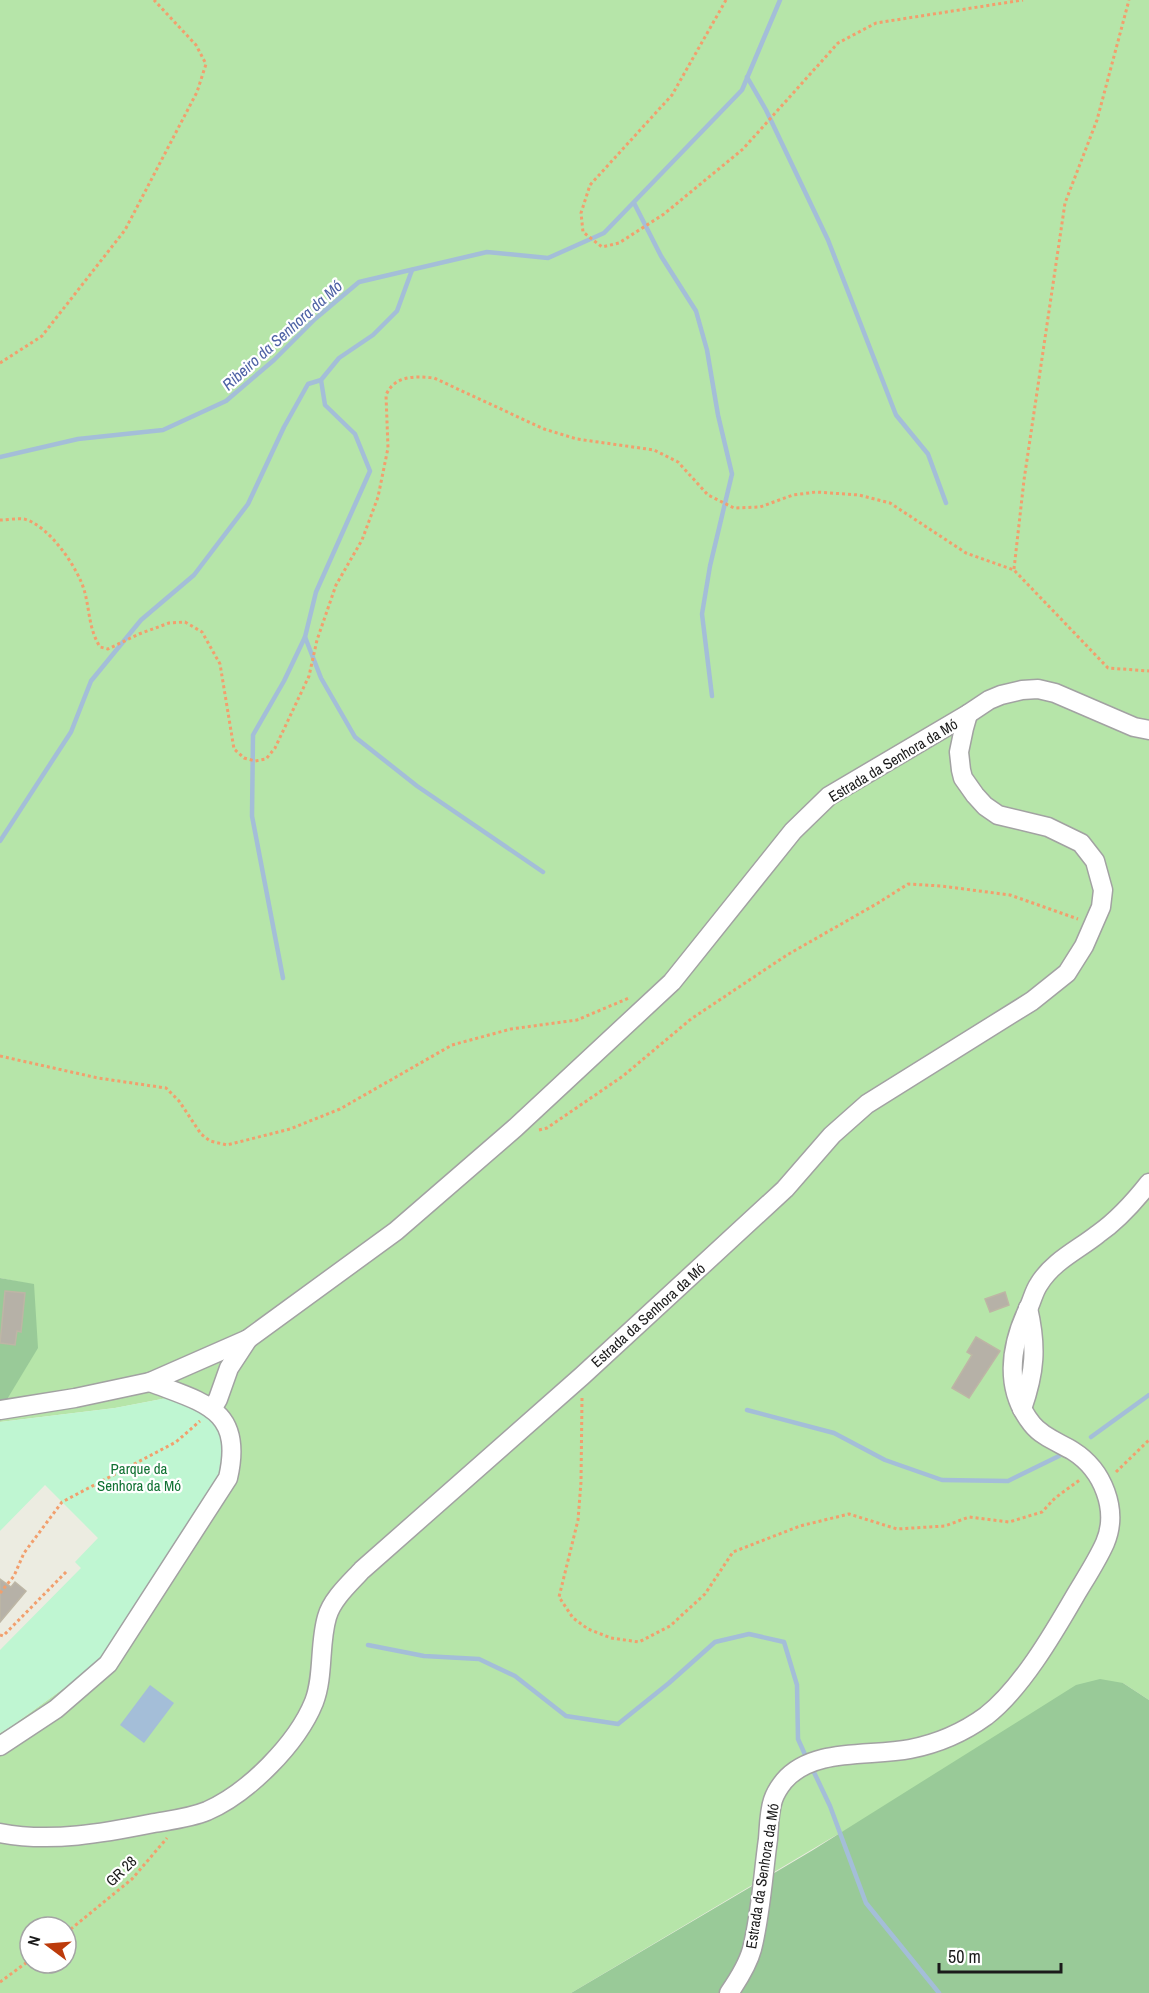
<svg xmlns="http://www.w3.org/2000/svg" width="1149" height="1993" font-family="'Archivo Narrow',sans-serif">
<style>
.grass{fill:#b6e5a9;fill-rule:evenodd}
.forest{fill:#99ca98}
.park{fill:#bff6d2}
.water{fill:#a4bed8}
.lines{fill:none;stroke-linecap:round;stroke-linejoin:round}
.stream{stroke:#a4bed8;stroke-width:4.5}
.building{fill:#b6b1a7;stroke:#bdb6a5;stroke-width:1.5}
.minor-casing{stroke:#a2a2a2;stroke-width:21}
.path{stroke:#f29f6d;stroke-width:3;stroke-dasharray:3 3;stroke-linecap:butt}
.minor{stroke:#fff;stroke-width:18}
.labels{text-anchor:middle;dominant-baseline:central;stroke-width:4.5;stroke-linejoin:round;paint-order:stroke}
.street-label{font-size:15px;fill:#1b1b1b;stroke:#fff}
.park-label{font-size:15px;fill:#117233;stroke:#fff}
.water-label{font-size:16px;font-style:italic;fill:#4e62a5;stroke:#fff}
</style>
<rect width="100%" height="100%" fill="#ecece1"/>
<path class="grass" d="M 0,0 L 1149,0 L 1149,1700 L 1123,1683 L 833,1837 L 571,1993 L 0,1993 L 0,1733 L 13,1725 L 85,1673 L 167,1398 L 115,1408 L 0,1422 L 0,1402 L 34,1285 L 0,1278 ZM 30,1927 L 66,1927 L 66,1963 L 30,1963 Z"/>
<g class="forest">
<path d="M 0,1278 L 34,1284 L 38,1348 L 6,1401 L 0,1402 Z"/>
<path d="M 1100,1679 L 1123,1683 L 1149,1700 L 1149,1993 L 571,1993 L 813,1850 L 1076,1685 Z"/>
</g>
<path class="park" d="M 167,1398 L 199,1408 L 221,1432 L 227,1453 L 223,1474 L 112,1647 L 85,1673 L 13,1725 L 0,1733 L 0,1650 L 81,1568 L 75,1562 L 98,1538 L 45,1485 L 0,1531 L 0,1422 L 115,1408 Z"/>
<path class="water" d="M 150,1685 L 174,1703 L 144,1743 L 120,1725 Z"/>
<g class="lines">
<g class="stream">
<path d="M 747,77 L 766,110 L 828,240 L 896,415 L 928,454 L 946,503"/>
<path d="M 634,203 L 661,256 L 696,311 L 707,350 L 718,415 L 732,474 L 710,566 L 702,614 L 712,696"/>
<path d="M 0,457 L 78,439 L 163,430 L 226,401 L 274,360 L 315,319 L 359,282 L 487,252 L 548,258 L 604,233 L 742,90 L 780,0"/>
<path d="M 305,637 L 321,678 L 355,737 L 417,786 L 543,872"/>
<path d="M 0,841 L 71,732 L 91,681 L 141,620 L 194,575 L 248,504 L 284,427 L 308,384 L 321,380"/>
<path d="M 283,978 L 252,816 L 253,735 L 284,681 L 305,637 L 316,592 L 370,471 L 355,434 L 325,405 L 321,380 L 339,358 L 373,335 L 397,311 L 412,270"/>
<path d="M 747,1410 L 834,1433 L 885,1460 L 942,1480 L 1008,1481 L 1059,1456"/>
<path d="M 1091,1437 L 1149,1395"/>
<path d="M 368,1645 L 424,1656 L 479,1659 L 515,1676 L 566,1716 L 618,1724 L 669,1683 L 715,1642 L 749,1634 L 784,1642 L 797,1685 L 798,1739 L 807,1759"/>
<path d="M 811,1766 L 830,1806 L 866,1903 L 939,1993"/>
</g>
</g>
<g class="building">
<path d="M 5,1291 L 25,1293 L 21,1332 L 17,1331 L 15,1345 L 0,1343 Z"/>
<path d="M 1005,1292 L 1009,1305 L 990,1312 L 985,1299 Z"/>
<path d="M 976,1337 L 1000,1351 L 969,1398 L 952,1388 L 972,1355 L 967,1352 Z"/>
<path d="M 0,1579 L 11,1587 L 15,1582 L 26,1591 L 0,1622 Z"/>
</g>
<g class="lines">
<g class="minor-casing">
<g id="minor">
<path d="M 212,1409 L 218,1399 L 229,1368 L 248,1339"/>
<path d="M 1022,1409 C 1035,1372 1037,1347 1028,1308"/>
<path d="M 0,1410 L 75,1398 L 150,1382 L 248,1339 L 396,1231 L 515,1128 L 672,982 L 793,831 L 829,796 L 968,714 L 989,700 L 1001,695 L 1022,690 L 1038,689 L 1055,693 L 1134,727 L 1149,730"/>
<path d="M 0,1746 L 56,1709 L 108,1664 L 228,1478 C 244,1409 204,1403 150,1382"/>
<path d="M 0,1833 C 51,1843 104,1833 154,1823 C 171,1820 190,1818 207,1811 C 248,1793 297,1744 314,1702 C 324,1676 319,1644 327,1617 C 332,1599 350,1583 362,1570 L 582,1376 L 785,1189 L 832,1135 L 867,1104 L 1032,1001 L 1067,973 L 1084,946 L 1101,907 L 1103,890 L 1095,861 L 1081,843 L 1048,827 L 998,815 L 985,806 L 975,795 L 963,778 L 961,770 L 959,752 L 964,728 L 968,714"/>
<path d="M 729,1993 C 738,1980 748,1964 752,1949 C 761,1913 763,1875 768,1839 C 769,1827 769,1812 773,1800 C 775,1794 780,1786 784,1781 C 813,1747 870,1757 910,1749 C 936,1744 964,1732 986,1716 C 1021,1689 1053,1634 1075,1596 C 1085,1579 1097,1561 1105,1543 C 1119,1510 1103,1470 1073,1451 C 1060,1443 1042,1437 1032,1424 C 1004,1389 1010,1347 1028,1309 C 1032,1301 1034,1291 1039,1284 C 1053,1261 1078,1250 1098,1234 C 1118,1220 1134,1202 1149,1183"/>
</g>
</g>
<g class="path">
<path d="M 726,0 L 672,95 L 590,185 L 581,213 L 583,232 L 602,247 L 619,243 L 664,214 L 743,149 L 838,43 L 876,23 L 1023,0"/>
<path d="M 0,363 L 42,336 L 125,230 L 197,92 L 206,64 L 196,45 L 154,0"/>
<path d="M 0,520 C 7,520 17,518 24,519 C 49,525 79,569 85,593 C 90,613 89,629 100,647 L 108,649 L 139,634 L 169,623 L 185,622 L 202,632 L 220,664 L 234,749 L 244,758 L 255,761 L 266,759 L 275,748 L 309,676 L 317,640 L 336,585 L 362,540 L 378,497 L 388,448 L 386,395 C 395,375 415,376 434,378 L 544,429 L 577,439 L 654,450 L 678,462 L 708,495 L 734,508 L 760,507 L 793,495 L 816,492 L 859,495 L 890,503 L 966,553 L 1014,570 L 1108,668 L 1149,671"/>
<path d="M 1014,569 L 1024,480 L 1065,203 L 1097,120 L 1129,0"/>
<path d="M 0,1056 L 98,1078 L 166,1088 L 179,1101 L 201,1134 L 210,1141 L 227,1145 L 290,1129 L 340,1109 L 452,1045 L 511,1029 L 577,1020 L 629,998"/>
<path d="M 539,1130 L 547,1128 L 623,1076 L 691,1019 L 787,955 L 878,903 L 908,884 L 941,886 L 1010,895 L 1078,919"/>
<path d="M 582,1398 L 581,1482 L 578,1520 L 559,1597 L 573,1618 L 588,1629 L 611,1638 L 639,1642 L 670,1626 L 705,1594 L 733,1552 L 800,1526 L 849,1514 L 897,1529 L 945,1526 L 969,1517 L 1009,1522 L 1042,1512 L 1055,1498 L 1081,1479"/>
<path d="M 1116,1472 L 1149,1440"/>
<path d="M 0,1593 L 14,1576 L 24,1553 L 62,1502 L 176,1442 L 200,1421"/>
<path d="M 0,1635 L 3,1636 L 67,1571"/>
<path d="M 66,1933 L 132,1879 L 167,1838"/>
<path d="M 0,1982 L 30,1960"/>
</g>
<use href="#minor" class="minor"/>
</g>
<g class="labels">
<g class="street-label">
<text transform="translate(893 760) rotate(-31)">Estrada da Senhora da Mó</text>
<text transform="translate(648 1315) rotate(-42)">Estrada da Senhora da Mó</text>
<text transform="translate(121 1871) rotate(-44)">GR 28</text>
<text transform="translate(762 1876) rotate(-81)">Estrada da Senhora da Mó</text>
</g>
<g class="park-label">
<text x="139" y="1468">Parque da<tspan x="139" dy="17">Senhora da Mó</tspan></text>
</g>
<g class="water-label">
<text transform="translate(282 335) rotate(-42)">Ribeiro da Senhora da Mó</text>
</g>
</g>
<g transform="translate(48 1945) rotate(286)"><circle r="28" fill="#ffffff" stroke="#a4a4a4" stroke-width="1.5"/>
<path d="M0-4.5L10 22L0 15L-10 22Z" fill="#bc3b0b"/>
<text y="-9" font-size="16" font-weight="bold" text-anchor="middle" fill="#1b1b1b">N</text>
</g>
<path d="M939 1963v9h122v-9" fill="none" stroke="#1b1b1b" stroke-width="3"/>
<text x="948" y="1963" font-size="18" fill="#1b1b1b" stroke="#ffffff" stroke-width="4.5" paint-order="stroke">50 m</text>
</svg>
